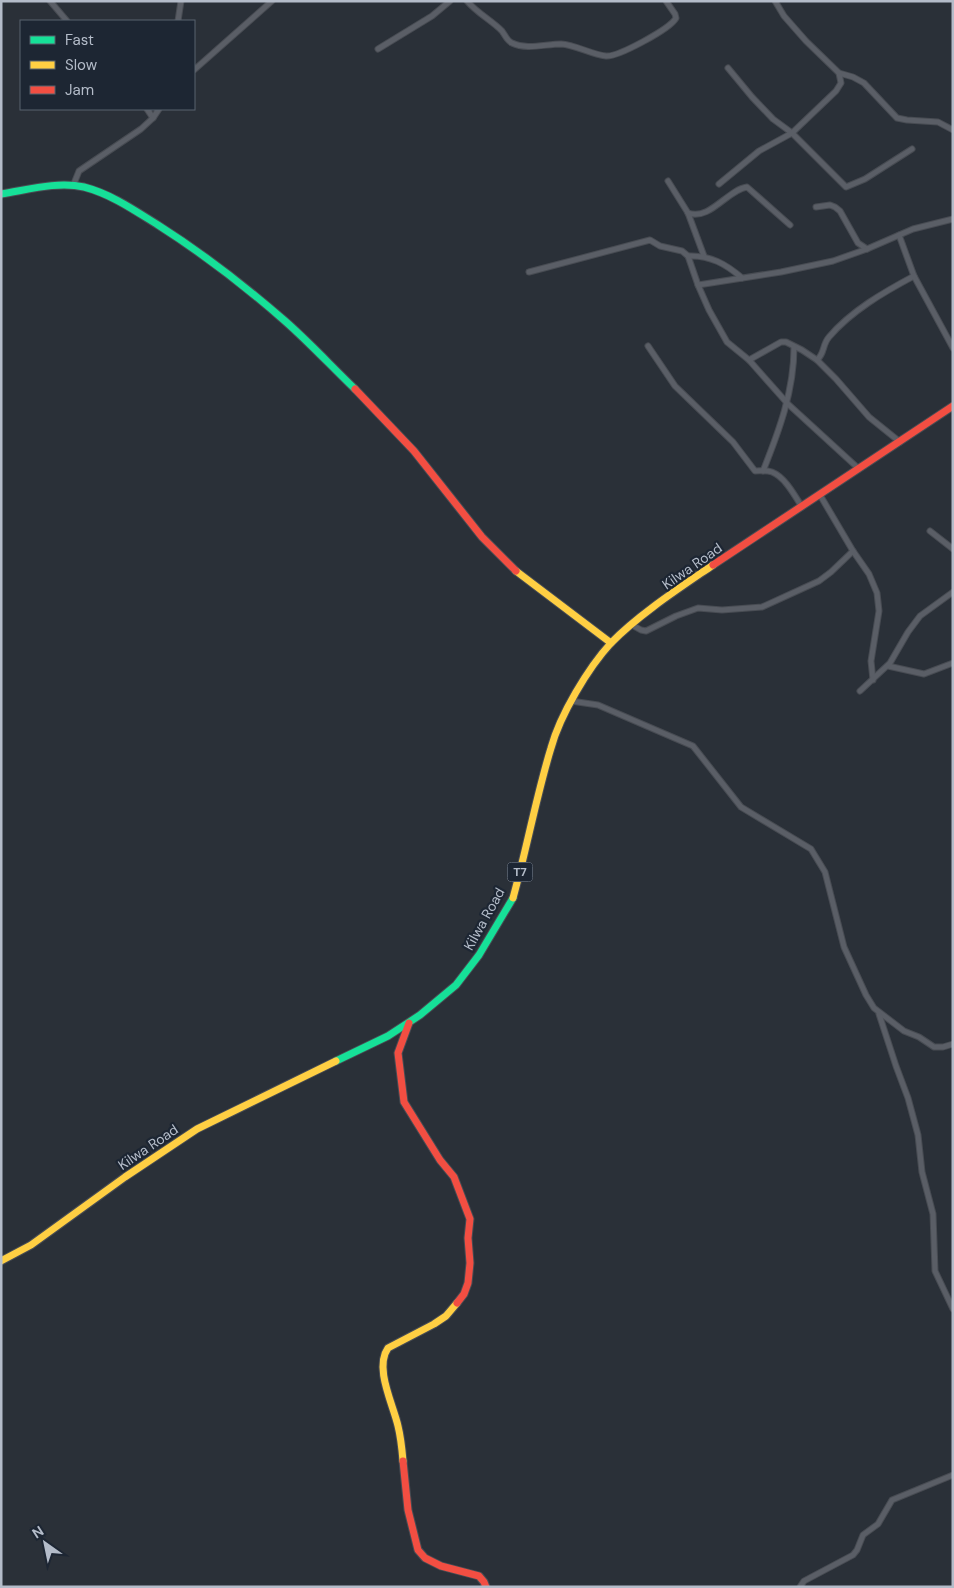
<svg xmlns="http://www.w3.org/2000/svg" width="954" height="1588" font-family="'DM Sans',sans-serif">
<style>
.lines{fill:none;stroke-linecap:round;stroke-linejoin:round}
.street-casing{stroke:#484c53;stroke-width:7}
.fast-casing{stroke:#484c53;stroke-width:9}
.slow-casing{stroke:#484c53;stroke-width:9}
.jam-casing{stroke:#484c53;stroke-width:9}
.street{stroke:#5a5e66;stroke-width:5}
.fast{stroke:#16e098;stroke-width:7}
.slow{stroke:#ffcf43;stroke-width:7}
.jam{stroke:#f24e42;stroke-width:7}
.labels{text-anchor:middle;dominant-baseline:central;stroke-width:4.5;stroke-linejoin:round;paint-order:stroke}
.shield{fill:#1d2633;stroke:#878f9c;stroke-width:1}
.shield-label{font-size:12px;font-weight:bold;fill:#b4bcc9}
.street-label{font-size:14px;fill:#b4bcc9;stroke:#1d2633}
</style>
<rect width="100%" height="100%" fill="#2a3038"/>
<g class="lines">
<g class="street-casing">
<g id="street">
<path d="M 50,1 L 67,21"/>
<path d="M 467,1 C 477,13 491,20 502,31 C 505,35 507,41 512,43 C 526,50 546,44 561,44 C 576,45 590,54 606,56 C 618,57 670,29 676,18 L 675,14 L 666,1"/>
<path d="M 178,21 L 181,1"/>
<path d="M 378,49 L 432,16 L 450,1"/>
<path d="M 728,68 L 752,97 L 773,119 L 792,133 L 846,187 L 865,179 L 912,149"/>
<path d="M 194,70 L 272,1"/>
<path d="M 839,73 L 853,77 L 864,83 L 897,118 L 907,120 L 938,122 L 953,130"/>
<path d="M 147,109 L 153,118"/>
<path d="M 668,181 L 688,213 L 704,256"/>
<path d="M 719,184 L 759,151 L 792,133 L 836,91 L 841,83 L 839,73 L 806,41 L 784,16 L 775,1"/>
<path d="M 73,186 L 79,171 L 141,129 L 153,118 L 159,109"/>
<path d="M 816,207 L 830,205 L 835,207 L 840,211 L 858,243 L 867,249"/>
<path d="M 688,213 C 710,221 727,190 747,187 L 790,225"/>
<path d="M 899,235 L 914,276 L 953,348"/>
<path d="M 688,256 C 710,255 726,264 742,278"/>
<path d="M 529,272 L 650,240 L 660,246 L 682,251 L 688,256 L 698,285 L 709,310 L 727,342 L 749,360 L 788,404 L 859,469"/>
<path d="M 698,285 L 781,272 L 833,261 L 867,249 L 913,229 L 953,219"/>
<path d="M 648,346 L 675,386 L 733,442 L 755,471 C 761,471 766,470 772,472 C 785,477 795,496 802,507"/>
<path d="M 749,360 L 781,342 L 786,342 L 802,350 L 817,360 L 836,379 L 869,417 L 900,442"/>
<path d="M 817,360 C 825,353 822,345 829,337 C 851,311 884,292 914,276"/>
<path d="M 763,471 C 779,431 794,391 794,347"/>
<path d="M 820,495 L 853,551 L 869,574 L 877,593 L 879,611 L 871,661 L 873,680"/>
<path d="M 930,531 L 953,549"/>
<path d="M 632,625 L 641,630 L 646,631 L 676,616 L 698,608 L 722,610 L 762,607 L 819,581 L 831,572 L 853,551"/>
<path d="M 888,666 L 924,674 L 953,663"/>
<path d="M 860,691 L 890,663 L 908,632 L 920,616 L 953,592"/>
<path d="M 571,701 L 598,705 L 693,746 L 741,807 L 811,849 L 825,872 L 844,947 L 866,995 L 874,1008 L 904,1031 L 919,1037 L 934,1047 L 943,1047 L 953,1044"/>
<path d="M 879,1014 L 896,1066 L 908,1098 L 918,1135 L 922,1172 L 933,1214 L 935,1271 L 953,1309"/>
<path d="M 800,1587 L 804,1581 L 853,1555 L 857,1550 L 863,1535 L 878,1524 L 892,1500 L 953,1475"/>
</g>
</g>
<g class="fast-casing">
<g id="fast">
<path d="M 1,194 C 27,190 57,181 84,187 C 111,194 134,210 158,225 C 202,253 245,286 285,321 C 309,342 332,367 355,389"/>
<path d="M 336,1061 L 388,1036 L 420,1015 L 456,985 L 479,955 L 513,898"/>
</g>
</g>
<g class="slow-casing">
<g id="slow">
<path d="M 516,571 L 611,643"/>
<path d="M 513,898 C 527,848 536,797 551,748 C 560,715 588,668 611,643 C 638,615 681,587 713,565"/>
<path d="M 1,1261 L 31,1245 L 125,1177 L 197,1129 L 336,1061"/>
<path d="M 403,1461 C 402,1449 401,1438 398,1426 C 393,1404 374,1368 388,1348 L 434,1324 L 446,1316 L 457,1303"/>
</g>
</g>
<g class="jam-casing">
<g id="jam">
<path d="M 355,389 L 414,451 L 482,537 L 516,571"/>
<path d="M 713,565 L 953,406"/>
<path d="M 409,1023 L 398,1053 L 404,1102 L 440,1160 L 454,1177 L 470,1219 L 468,1238 L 470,1263 L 468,1283 L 464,1294 L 457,1303"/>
<path d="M 403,1461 L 408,1510 L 418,1550 L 425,1558 L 441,1566 L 479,1576 L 484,1582 L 486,1587"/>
</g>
</g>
<use href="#street" class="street"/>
<use href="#fast" class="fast"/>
<use href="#slow" class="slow"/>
<use href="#jam" class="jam"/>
</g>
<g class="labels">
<rect class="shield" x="507.5" y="862.5" width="25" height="19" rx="4"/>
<g class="shield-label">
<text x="520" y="872">T7</text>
</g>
<g class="street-label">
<text transform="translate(692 566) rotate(-35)">Kilwa Road</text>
<text transform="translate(484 919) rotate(-61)">Kilwa Road</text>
<text transform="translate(148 1147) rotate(-34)">Kilwa Road</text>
</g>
</g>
<rect width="954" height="1588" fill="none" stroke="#b4bcc9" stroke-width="5"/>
<rect x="20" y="20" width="175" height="90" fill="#1d2633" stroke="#59626f"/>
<rect x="30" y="36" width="25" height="8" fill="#16e098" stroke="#59626f"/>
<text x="65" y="45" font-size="15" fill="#b4bcc9">Fast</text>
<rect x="30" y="61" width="25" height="8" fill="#ffcf43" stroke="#59626f"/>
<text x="65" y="70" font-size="15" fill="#b4bcc9">Slow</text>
<rect x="30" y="86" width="25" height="8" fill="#f24e42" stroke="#59626f"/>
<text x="65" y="95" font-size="15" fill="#b4bcc9">Jam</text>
<g transform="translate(45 1543) rotate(327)" stroke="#1d2633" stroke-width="4" paint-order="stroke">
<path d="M0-4L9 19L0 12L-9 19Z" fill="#b4bcc9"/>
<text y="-8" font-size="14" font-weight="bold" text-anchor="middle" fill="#b4bcc9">N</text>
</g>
</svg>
